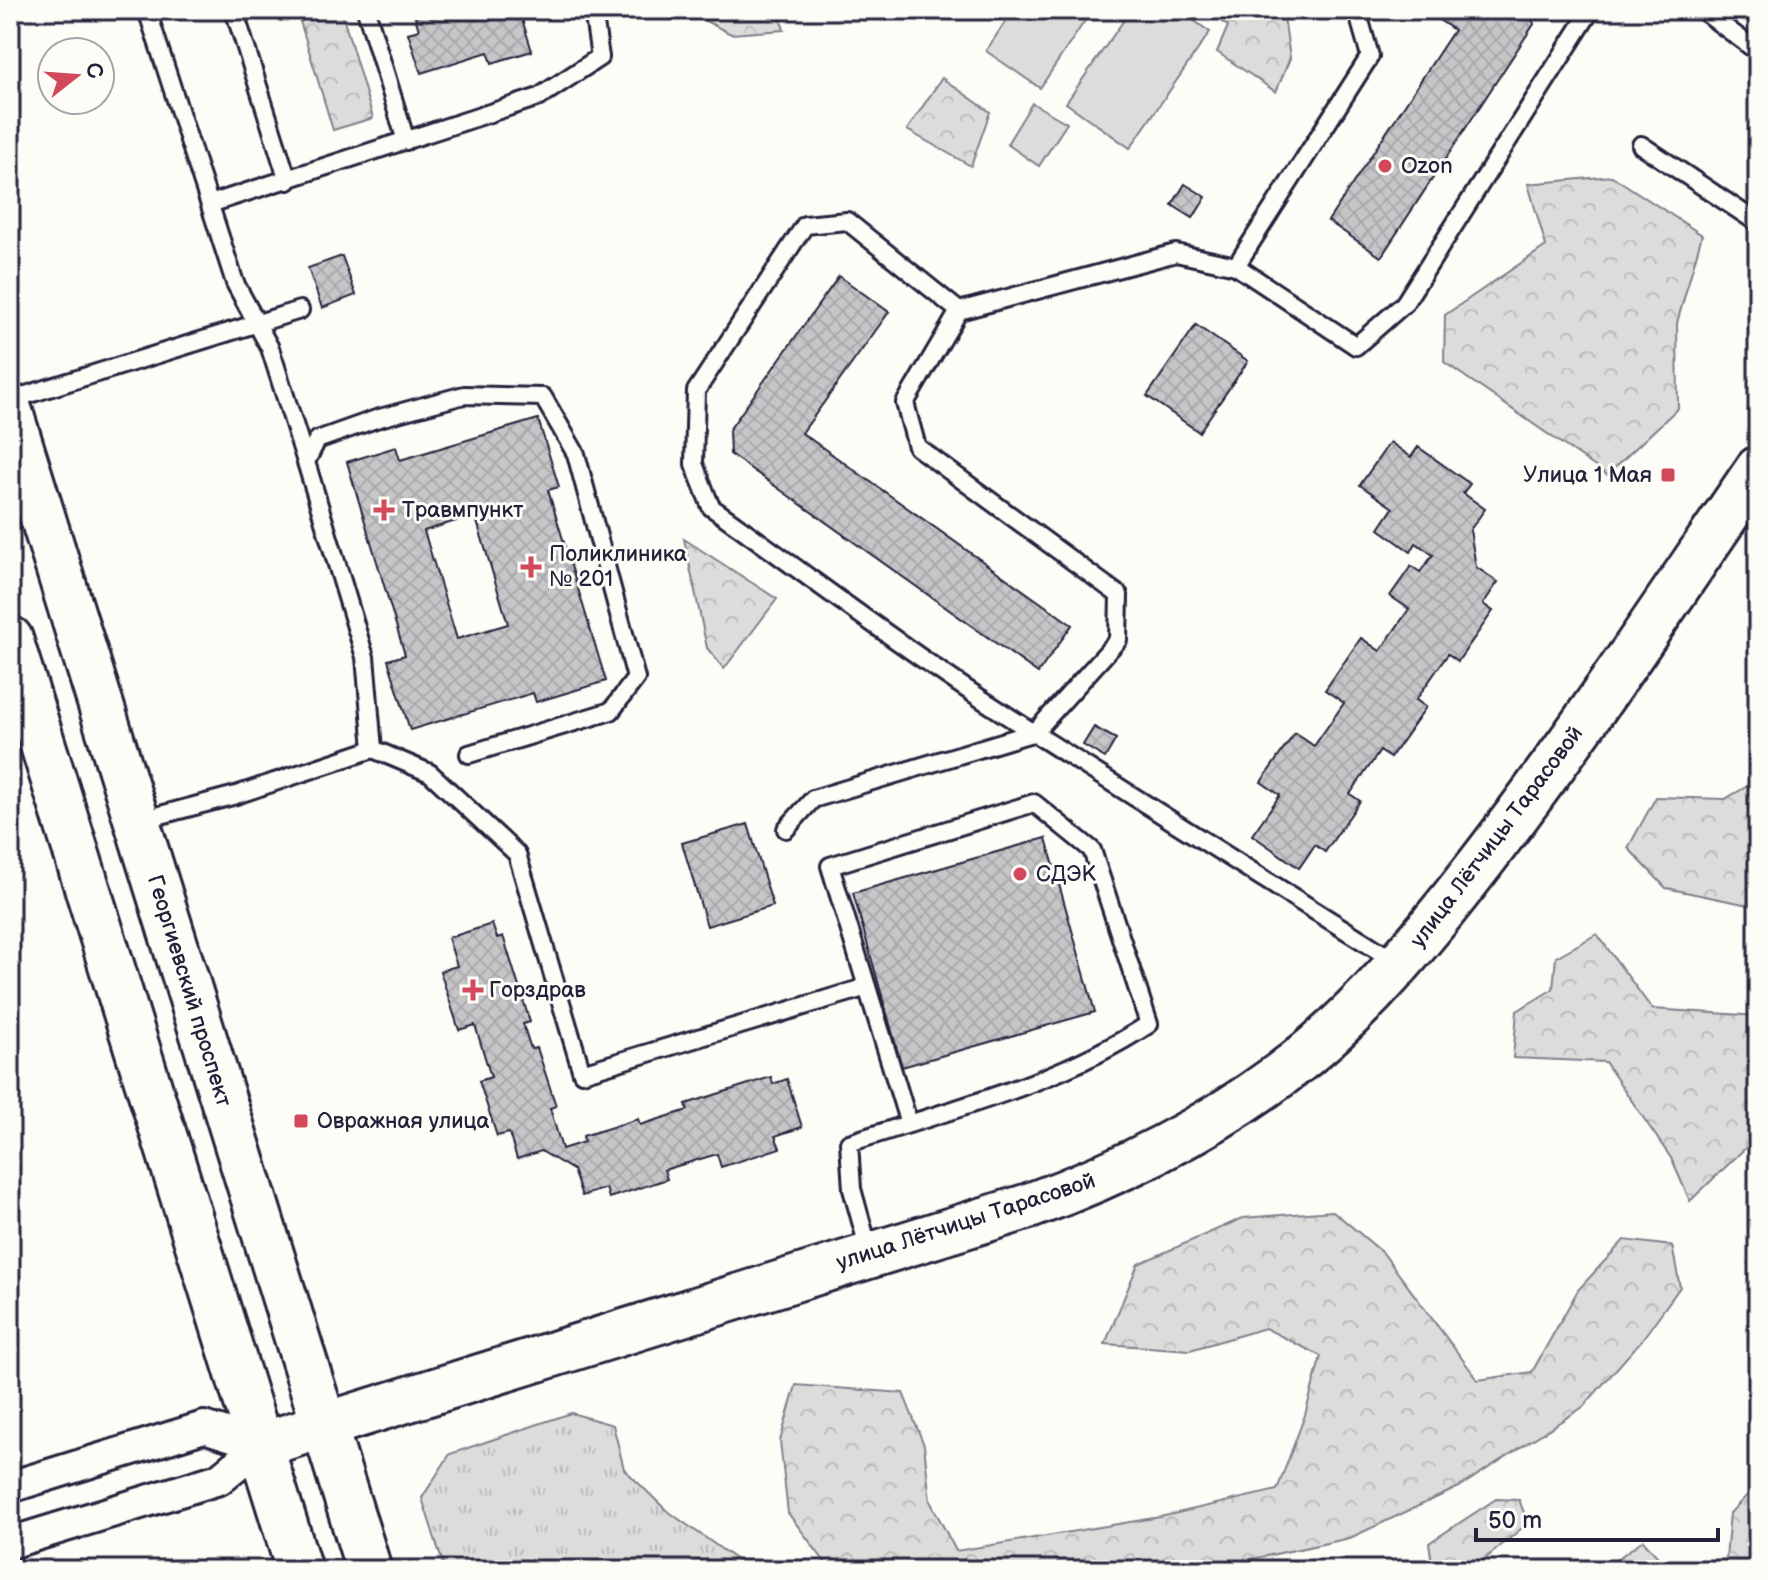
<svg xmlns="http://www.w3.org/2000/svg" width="1768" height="1580" font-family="'Balsamiq Sans',sans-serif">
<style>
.grass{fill:url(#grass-tufts);stroke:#807f8b;stroke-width:2}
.forest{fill:url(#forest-crowns);stroke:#807f8b;stroke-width:2}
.pitch{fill:#dddcdb;stroke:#807f8b;stroke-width:2}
.building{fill:url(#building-cross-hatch);stroke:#22223b;stroke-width:2;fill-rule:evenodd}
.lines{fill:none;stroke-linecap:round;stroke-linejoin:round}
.lane-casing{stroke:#22223b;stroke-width:22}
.street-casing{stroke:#22223b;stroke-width:36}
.secondary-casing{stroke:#22223b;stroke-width:50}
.primary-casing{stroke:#22223b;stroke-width:50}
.lane{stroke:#fdfcf7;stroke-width:16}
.street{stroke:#fdfcf7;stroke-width:30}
.secondary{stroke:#fdfcf7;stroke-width:44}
.primary{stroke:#fdfcf7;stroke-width:44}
.poi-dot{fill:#d1495b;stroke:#fdfcf7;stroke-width:3}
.labels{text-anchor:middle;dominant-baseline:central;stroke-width:6;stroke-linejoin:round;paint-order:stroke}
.poi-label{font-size:22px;fill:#22223b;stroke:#fdfcf7;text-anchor:start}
.street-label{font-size:22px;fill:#22223b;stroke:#fdfcf7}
</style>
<defs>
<pattern id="grass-tufts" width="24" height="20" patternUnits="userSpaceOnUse" patternTransform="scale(2)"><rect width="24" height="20" fill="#dddcdb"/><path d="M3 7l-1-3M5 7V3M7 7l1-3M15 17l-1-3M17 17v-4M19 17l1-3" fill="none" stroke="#bdbcbd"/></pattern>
<pattern id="forest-crowns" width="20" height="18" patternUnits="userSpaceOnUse" patternTransform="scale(2)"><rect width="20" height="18" fill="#dddcdb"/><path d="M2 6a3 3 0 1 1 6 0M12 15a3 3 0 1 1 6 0" fill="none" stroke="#bdbcbd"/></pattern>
<pattern id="building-cross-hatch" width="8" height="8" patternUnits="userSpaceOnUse" patternTransform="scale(2)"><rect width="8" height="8" fill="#c6c6c8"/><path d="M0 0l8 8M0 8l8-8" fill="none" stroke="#aaaaad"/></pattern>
</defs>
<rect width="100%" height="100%" fill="#fdfcf7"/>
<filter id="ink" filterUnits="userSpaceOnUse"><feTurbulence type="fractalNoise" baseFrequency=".0125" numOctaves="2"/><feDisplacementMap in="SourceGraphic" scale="16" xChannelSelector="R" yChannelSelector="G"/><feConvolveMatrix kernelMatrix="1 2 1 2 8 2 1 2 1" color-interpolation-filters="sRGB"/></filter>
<g filter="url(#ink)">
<g class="grass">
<path d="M 571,1413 L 613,1425 L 624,1469 L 666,1510 L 751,1570 L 445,1570 L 422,1498 L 450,1454 Z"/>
<path d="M 1643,1540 L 1669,1570 L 1602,1570 Z"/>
</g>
<g class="forest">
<path d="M 341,10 L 373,118 L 333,130 L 300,21 Z"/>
<path d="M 684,10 L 778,10 L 784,30 L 731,34 Z"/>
<path d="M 1204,10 L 1283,10 L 1290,58 L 1276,92 L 1217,52 L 1228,26 Z"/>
<path d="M 942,78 L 990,112 L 971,166 L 907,130 Z"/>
<path d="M 1612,176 L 1702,235 L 1677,323 L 1678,408 L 1607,475 L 1444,362 L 1445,315 L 1546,246 L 1528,184 Z"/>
<path d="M 684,539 L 777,599 L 724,669 L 707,648 Z"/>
<path d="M 1758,780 L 1758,907 L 1666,888 L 1628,848 L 1656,797 L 1725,799 Z"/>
<path d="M 1597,934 L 1652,1009 L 1758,1016 L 1758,1136 L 1690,1201 L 1671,1158 L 1605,1062 L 1513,1058 L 1517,1011 L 1553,989 L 1556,957 Z"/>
<path d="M 1333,1211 L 1383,1253 L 1478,1380 L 1532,1372 L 1578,1290 L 1624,1240 L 1672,1246 L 1680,1287 L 1641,1341 L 1583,1407 L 1459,1487 L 1350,1538 L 1201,1570 L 831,1570 L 788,1513 L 780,1441 L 796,1385 L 903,1393 L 924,1445 L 930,1501 L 956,1551 L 1160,1517 L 1277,1490 L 1305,1415 L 1321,1356 L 1265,1328 L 1190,1350 L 1105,1344 L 1138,1264 L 1243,1218 Z"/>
<path d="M 1758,1484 L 1758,1570 L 1725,1570 L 1730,1513 Z"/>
<path d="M 1496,1499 L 1519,1500 L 1528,1523 L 1472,1570 L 1433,1569 L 1429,1543 Z"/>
</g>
<g class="pitch">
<path d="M 1013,10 L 1092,10 L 1040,88 L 986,51 Z"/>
<path d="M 1131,10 L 1179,10 L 1210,32 L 1130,148 L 1066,103 Z"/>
<path d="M 1032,103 L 1067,123 L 1039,166 L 1007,144 Z"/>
</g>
<g class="building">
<path d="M 413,10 L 519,10 L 532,51 L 492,63 L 488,52 L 421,73 L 408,33 L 419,30 Z"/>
<path d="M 1424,10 L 1529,10 L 1534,24 L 1381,257 L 1328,221 L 1454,30 Z"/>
<path d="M 1185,184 L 1206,197 L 1193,218 L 1172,205 Z"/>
<path d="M 342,256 L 356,295 L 322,308 L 308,268 Z"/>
<path d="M 839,276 L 889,312 L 802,433 L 1072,625 L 1038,673 L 730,454 L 729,430 Z"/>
<path d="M 1196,325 L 1248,361 L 1199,432 L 1147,396 Z"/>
<path d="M 538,419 L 559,487 L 548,490 L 606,681 L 536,702 L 533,693 L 410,730 L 388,660 L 405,655 L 347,462 L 396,447 L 400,460 ZM 475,515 L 508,624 L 457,639 L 424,531 Z"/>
<path d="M 1390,442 L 1411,457 L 1418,447 L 1470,484 L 1463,493 L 1485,509 L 1470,530 L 1476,567 L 1498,582 L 1483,604 L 1493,611 L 1458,661 L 1448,654 L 1416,700 L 1426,707 L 1390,758 L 1380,751 L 1350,794 L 1360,801 L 1325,852 L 1315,845 L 1299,868 L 1252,835 L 1280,795 L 1261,782 L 1295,733 L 1314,746 L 1344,703 L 1325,690 L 1361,638 L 1380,651 L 1409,609 L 1390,596 L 1411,566 L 1420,572 L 1433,555 L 1416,543 L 1411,552 L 1379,529 L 1393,508 L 1360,485 Z"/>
<path d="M 1094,727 L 1116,739 L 1105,758 L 1083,745 Z"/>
<path d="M 748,824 L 773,906 L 707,926 L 682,843 Z"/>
<path d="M 1046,838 L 1095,1012 L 902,1067 L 853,893 Z"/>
<path d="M 492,924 L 497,938 L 503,936 L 530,1022 L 523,1024 L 531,1049 L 537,1048 L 556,1106 L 550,1108 L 562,1149 L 584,1142 L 583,1136 L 638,1119 L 640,1125 L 688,1110 L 686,1104 L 771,1077 L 773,1084 L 787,1079 L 802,1127 L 775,1136 L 780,1148 L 721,1167 L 717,1154 L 664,1170 L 667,1179 L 609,1198 L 606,1188 L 582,1196 L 573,1170 L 541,1151 L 517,1159 L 509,1133 L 497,1136 L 479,1081 L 491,1077 L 475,1025 L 459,1030 L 440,971 L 457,966 L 448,938 Z"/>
</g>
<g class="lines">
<g class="lane-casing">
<g id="lane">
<path d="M 147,10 L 235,283 L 270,348 L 306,462"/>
<path d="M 234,10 L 288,181"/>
<path d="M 366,10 L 406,141"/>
<path d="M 1352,10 L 1358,14 L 1370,56 L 1236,266 L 1356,346 L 1404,304 L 1591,10"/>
<path d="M 1702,10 L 1758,52"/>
<path d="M 1641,145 L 1758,223"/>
<path d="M 210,204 L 539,97 L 600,57 L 593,10"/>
<path d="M 959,311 L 1176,253 L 1236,266"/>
<path d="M 10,400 L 300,310"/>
<path d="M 373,749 L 430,773 L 517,854 L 582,1073 L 867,987"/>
<path d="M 138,821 L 236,795 L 373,749 L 365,657 L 306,462 L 317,440 L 376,419 L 464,395 L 543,397 L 576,454 L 636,678 L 611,711 L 469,754"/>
<path d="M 786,829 L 813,799 L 1035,732 L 1118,640 L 1119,595 L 917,447 L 905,403 L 959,311 L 847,221 L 805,225 L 696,391 L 694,464 L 711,507 C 802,571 890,639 983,700 C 1120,789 1259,876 1398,963"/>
<path d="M 870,1254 L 852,1189 L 849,1143 C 952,1109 1058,1084 1149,1024 L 1092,850 L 1034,803 L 830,866 L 909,1124"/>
</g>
</g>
<g class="street-casing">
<g id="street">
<path d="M 10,1487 L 204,1427 L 261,1445"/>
<path d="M 10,1543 L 219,1479 L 261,1445"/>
</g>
</g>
<g class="secondary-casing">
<path id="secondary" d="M 261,1445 L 1029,1206 C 1119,1173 1203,1132 1280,1075 C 1360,1016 1423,938 1483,860 C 1580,734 1668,600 1758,469"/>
</g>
<g class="primary-casing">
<g id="primary">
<path d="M 10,412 L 369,1570"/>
<path d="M 10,639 L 299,1570"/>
</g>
</g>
<use href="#lane" class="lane"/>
<use href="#street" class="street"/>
<use href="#secondary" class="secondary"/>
<use href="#primary" class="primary"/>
</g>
</g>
<g class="poi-dot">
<circle cx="1385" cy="166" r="8"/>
<rect x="1660" y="467" width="16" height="16" rx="4"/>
<path d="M380 498h8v8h8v8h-8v8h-8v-8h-8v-8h8z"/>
<path d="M527 555h8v8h8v8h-8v8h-8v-8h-8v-8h8z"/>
<circle cx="1020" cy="874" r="8"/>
<path d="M469 978h8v8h8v8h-8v8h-8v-8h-8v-8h8z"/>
<rect x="293" y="1113" width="16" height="16" rx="4"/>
</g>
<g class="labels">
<g class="poi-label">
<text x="1401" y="166">Ozon</text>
<text x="1652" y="475" text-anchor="end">Улица 1 Мая</text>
<text x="402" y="510">Травмпункт</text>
<text x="549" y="554">Поликлиника<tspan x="549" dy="25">№ 201</tspan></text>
<text x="1036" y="874">СДЭК</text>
<text x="489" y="990">Горздрав</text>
<text x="317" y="1121">Овражная улица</text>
</g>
<g class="street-label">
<text transform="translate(1497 837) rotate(-53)">улица Лётчицы Тарасовой</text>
<text transform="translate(189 991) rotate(73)">Георгиевский проспект</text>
<text transform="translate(966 1222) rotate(-18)">улица Лётчицы Тарасовой</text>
</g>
</g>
<rect width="1768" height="1580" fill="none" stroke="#fdfcf7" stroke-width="40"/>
<rect x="20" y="20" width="1728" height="1540" fill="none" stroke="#22223b" stroke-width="3" filter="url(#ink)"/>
<g transform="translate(76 76) rotate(73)"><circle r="38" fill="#fdfcf7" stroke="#a5a5ac" stroke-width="2"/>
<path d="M0-6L14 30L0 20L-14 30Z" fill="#d1495b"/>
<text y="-12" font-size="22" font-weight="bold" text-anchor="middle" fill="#22223b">С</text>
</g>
<path d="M1476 1528v12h242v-12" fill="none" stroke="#22223b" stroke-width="4"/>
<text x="1488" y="1528" font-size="24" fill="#22223b" stroke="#fdfcf7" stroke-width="6" paint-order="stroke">50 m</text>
</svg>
